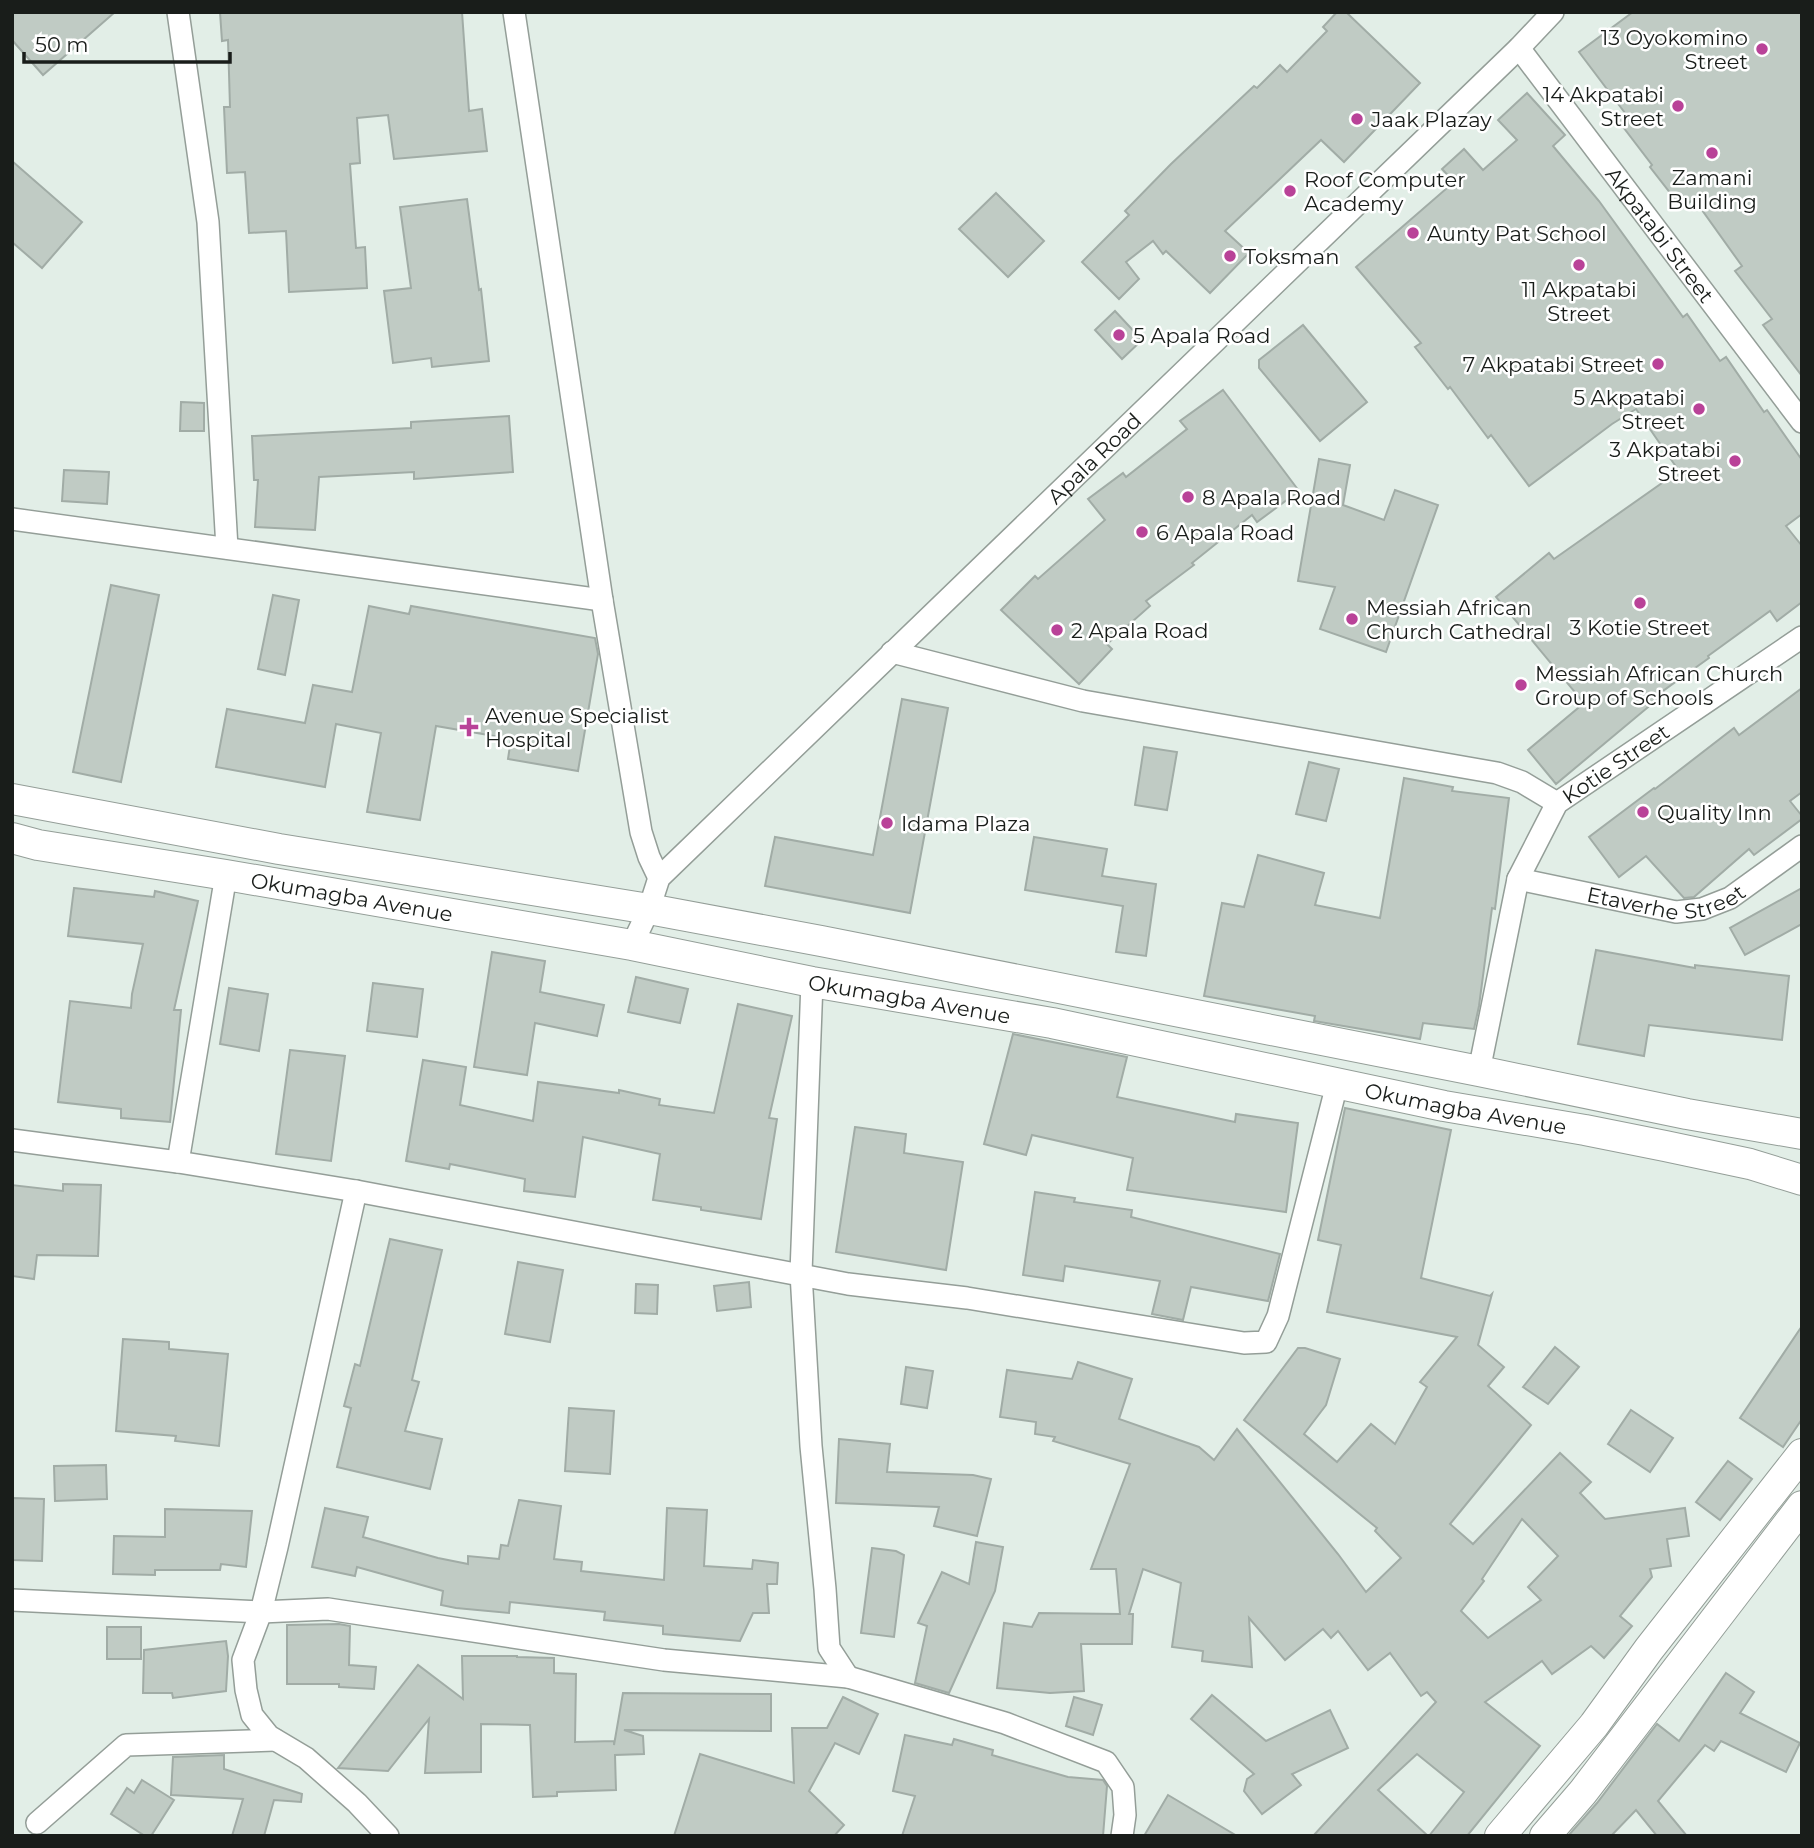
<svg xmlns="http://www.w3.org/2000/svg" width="1814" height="1848" font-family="Montserrat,sans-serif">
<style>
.building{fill:#c0cbc4;stroke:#a1aca6;stroke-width:2;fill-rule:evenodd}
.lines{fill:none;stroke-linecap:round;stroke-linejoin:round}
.street-casing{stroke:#949e98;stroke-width:24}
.secondary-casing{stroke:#949e98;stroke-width:32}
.street{stroke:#fff;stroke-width:21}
.secondary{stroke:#fff;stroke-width:30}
.poi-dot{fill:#b94298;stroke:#fff;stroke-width:2.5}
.labels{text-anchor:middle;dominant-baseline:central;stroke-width:5;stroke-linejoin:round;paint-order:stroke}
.poi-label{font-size:21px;fill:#191d1a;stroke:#fff;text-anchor:start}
.street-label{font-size:21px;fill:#191d1a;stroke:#fff}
</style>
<rect width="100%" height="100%" fill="#e2eee7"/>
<g class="building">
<path d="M 12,12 L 115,12 L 43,75 L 12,40 Z"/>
<path d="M 220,12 L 462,12 L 469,111 L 482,109 L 487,151 L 394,159 L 388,115 L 357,118 L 360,163 L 350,164 L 356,248 L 365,247 L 367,288 L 289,292 L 286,231 L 249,233 L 245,172 L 227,173 L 224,107 L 230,107 L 228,40 L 222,41 Z"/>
<path d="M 1337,12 L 1346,12 L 1420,83 L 1344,162 L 1321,140 L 1225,231 L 1249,253 L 1210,293 L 1166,251 L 1163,254 L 1153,241 L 1126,262 L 1139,279 L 1119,299 L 1082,262 L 1129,215 L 1125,211 L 1171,164 L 1254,86 L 1257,88 L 1280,65 L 1287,72 L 1327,31 L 1323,27 Z"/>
<path d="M 1633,12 L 1802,12 L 1802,376 L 1763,325 L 1772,319 L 1735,271 L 1742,266 L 1694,199 L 1682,208 L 1650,167 L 1652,165 L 1617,119 L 1625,113 L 1579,52 Z"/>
<path d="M 1527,93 L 1565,135 L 1553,146 L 1599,201 L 1683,317 L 1687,314 L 1720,361 L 1726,357 L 1764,412 L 1767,410 L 1802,460 L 1802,514 L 1786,526 L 1802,546 L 1802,602 L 1777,621 L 1770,611 L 1708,656 L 1709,658 L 1663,691 L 1665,693 L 1556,784 L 1528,750 L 1584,703 L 1496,597 L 1549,553 L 1554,559 L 1679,471 L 1636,409 L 1612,424 L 1529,486 L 1491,435 L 1488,438 L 1450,387 L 1448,389 L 1415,347 L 1421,343 L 1356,267 L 1454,182 L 1442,169 L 1464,149 L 1483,170 L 1517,140 L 1498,120 Z"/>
<path d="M 12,161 L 82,222 L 42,268 L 12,242 Z"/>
<path d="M 996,193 L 1044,241 L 1008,277 L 959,229 Z"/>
<path d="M 467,199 L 479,290 L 481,289 L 489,361 L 432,367 L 431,358 L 393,363 L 384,291 L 411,288 L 400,207 Z"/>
<path d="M 1115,311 L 1142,340 L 1122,359 L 1095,330 Z"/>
<path d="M 1303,325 L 1367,402 L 1320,441 L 1259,368 L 1259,360 Z"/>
<path d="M 1223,390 L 1299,491 L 1257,522 L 1252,515 L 1192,563 L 1194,565 L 1146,601 L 1150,606 L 1107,644 L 1112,649 L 1079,684 L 1001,610 L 1035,576 L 1038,579 L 1105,520 L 1088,499 L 1123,473 L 1126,477 L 1187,429 L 1180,421 Z"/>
<path d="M 181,402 L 204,403 L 204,431 L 180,431 Z"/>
<path d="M 509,416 L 513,472 L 414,479 L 414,472 L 319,477 L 315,530 L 255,527 L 258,480 L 254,480 L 252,436 L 411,428 L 411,422 Z"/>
<path d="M 1319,459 L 1350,465 L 1343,505 L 1384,520 L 1395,490 L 1438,505 L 1386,652 L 1320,629 L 1335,587 L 1298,581 Z"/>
<path d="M 64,470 L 109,472 L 107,504 L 62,501 Z"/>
<path d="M 111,585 L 159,595 L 121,782 L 73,772 Z"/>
<path d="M 273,595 L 299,600 L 285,675 L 258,669 Z"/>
<path d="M 369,606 L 409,614 L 411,606 L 595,638 L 598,654 L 578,771 L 508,759 L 511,739 L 436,726 L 420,820 L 367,812 L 381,733 L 336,724 L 325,787 L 216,767 L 227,709 L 305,723 L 313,685 L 352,692 Z"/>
<path d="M 1802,688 L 1802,792 L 1790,801 L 1802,816 L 1802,819 L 1754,855 L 1749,849 L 1694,897 L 1684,898 L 1646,856 L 1619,877 L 1589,837 L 1654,788 L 1655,789 L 1734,728 L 1739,735 Z"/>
<path d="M 902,699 L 948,708 L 910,913 L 765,886 L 775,837 L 873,855 Z"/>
<path d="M 1144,747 L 1177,752 L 1167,810 L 1135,805 Z"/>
<path d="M 1309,762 L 1339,769 L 1326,821 L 1296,814 Z"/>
<path d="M 1404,778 L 1453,787 L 1452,791 L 1509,798 L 1495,909 L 1492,908 L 1479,1006 L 1474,1029 L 1423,1023 L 1420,1039 L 1314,1021 L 1315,1016 L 1204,996 L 1222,903 L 1244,907 L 1258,855 L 1324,873 L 1315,905 L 1380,918 Z"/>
<path d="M 1034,837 L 1107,849 L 1102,876 L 1156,884 L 1146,956 L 1116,952 L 1123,906 L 1025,890 Z"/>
<path d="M 74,888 L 154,897 L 155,891 L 198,901 L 174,1010 L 181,1010 L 170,1122 L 121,1118 L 121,1109 L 58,1102 L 70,1001 L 131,1008 L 132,994 L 143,944 L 68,936 Z"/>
<path d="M 1802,888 L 1802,924 L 1745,955 L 1730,928 Z"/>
<path d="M 1596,950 L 1695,968 L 1695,965 L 1789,976 L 1782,1040 L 1649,1025 L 1644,1056 L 1578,1044 Z"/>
<path d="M 492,952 L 545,961 L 540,992 L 604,1005 L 597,1036 L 535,1023 L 527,1075 L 474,1067 Z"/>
<path d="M 636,977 L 688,989 L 680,1023 L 628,1012 Z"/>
<path d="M 373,983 L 423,989 L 417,1037 L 367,1031 Z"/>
<path d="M 229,988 L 268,994 L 259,1051 L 220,1044 Z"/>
<path d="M 738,1004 L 792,1016 L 769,1118 L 777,1119 L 761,1219 L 701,1210 L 701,1207 L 653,1200 L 660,1154 L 583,1137 L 575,1197 L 524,1191 L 525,1179 L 450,1164 L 449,1169 L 406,1161 L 423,1060 L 466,1067 L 460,1105 L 533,1121 L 538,1082 L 619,1093 L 619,1090 L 660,1099 L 659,1105 L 714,1113 Z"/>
<path d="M 1013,1034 L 1127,1057 L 1117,1097 L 1235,1122 L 1236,1114 L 1298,1123 L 1286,1212 L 1127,1190 L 1133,1158 L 1032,1135 L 1026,1155 L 984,1144 Z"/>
<path d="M 290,1050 L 345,1056 L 331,1161 L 276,1154 Z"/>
<path d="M 1345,1108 L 1451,1130 L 1421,1278 L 1490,1296 L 1492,1294 L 1478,1345 L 1504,1367 L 1488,1386 L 1531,1425 L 1450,1524 L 1473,1544 L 1560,1453 L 1591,1482 L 1580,1493 L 1605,1519 L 1685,1508 L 1689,1536 L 1667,1539 L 1671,1566 L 1650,1569 L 1652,1577 L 1620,1616 L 1632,1626 L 1604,1658 L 1591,1646 L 1552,1674 L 1542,1661 L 1485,1702 L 1540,1746 L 1467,1836 L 1429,1836 L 1464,1792 L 1417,1754 L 1378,1790 L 1428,1836 L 1313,1836 L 1436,1702 L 1427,1692 L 1421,1696 L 1390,1653 L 1368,1670 L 1338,1631 L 1331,1638 L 1323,1629 L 1285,1660 L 1249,1618 L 1252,1667 L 1202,1661 L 1203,1651 L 1172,1647 L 1181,1583 L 1143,1569 L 1129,1614 L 1133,1614 L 1132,1644 L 1081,1644 L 1084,1691 L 1050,1693 L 997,1688 L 1004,1623 L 1032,1627 L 1039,1613 L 1120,1614 L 1116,1569 L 1091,1569 L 1130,1464 L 1053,1441 L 1055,1437 L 1035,1434 L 1036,1422 L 1000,1417 L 1007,1370 L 1072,1379 L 1078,1362 L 1132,1379 L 1119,1419 L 1199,1447 L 1214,1460 L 1237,1429 L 1338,1554 L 1366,1592 L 1401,1558 L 1375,1531 L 1377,1528 L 1244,1420 L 1298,1348 L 1305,1348 L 1340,1359 L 1326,1405 L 1304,1434 L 1337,1462 L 1371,1424 L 1395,1444 L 1427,1387 L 1420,1382 L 1457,1337 L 1327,1312 L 1341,1245 L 1318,1240 ZM 1522,1519 L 1558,1556 L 1528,1587 L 1541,1600 L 1488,1638 L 1461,1611 L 1484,1581 L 1482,1579 Z"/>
<path d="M 855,1127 L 906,1134 L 904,1153 L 963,1162 L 946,1270 L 836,1252 Z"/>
<path d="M 63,1184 L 101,1185 L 98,1256 L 37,1255 L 34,1279 L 12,1276 L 12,1185 L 63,1191 Z"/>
<path d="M 1035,1192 L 1075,1198 L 1074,1202 L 1132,1210 L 1131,1217 L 1280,1254 L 1268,1301 L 1191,1287 L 1183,1320 L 1152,1314 L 1160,1281 L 1065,1266 L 1063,1281 L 1023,1275 Z"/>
<path d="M 390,1239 L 442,1250 L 412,1380 L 419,1382 L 405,1431 L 442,1439 L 430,1489 L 337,1467 L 351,1408 L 344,1406 L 355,1364 L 360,1366 Z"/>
<path d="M 518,1262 L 563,1270 L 550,1342 L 505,1334 Z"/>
<path d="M 749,1282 L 751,1307 L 717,1311 L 714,1286 Z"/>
<path d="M 636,1284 L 658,1285 L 657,1314 L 635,1313 Z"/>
<path d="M 1802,1326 L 1802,1419 L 1783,1447 L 1740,1418 Z"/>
<path d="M 123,1339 L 169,1342 L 169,1349 L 228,1354 L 219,1446 L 175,1441 L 176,1436 L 116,1431 Z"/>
<path d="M 1555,1347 L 1579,1367 L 1548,1404 L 1523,1387 Z"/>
<path d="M 906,1367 L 933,1371 L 927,1408 L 901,1404 Z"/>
<path d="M 569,1408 L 614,1411 L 610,1474 L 565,1471 Z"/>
<path d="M 1631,1410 L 1673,1438 L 1650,1472 L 1608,1444 Z"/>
<path d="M 839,1439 L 890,1444 L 887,1472 L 973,1475 L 991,1479 L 977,1536 L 934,1526 L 939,1507 L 836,1503 Z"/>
<path d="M 1728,1461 L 1752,1479 L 1720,1520 L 1696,1502 Z"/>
<path d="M 106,1465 L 107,1499 L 55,1501 L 54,1466 Z"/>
<path d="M 12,1498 L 44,1499 L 42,1561 L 12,1560 Z"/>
<path d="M 519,1500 L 561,1506 L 554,1559 L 582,1562 L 581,1571 L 664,1580 L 667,1508 L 707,1510 L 704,1566 L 752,1569 L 753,1560 L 778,1563 L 777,1584 L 767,1584 L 769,1613 L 753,1613 L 740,1641 L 663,1634 L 663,1626 L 604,1620 L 605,1612 L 510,1602 L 509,1613 L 456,1608 L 441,1605 L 443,1591 L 357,1567 L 355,1576 L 312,1567 L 325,1508 L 368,1517 L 363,1537 L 438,1558 L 468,1564 L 468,1556 L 499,1559 L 501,1545 L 508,1546 Z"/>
<path d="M 165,1509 L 252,1511 L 246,1567 L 221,1564 L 220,1570 L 155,1570 L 155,1575 L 113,1574 L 114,1536 L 165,1537 Z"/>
<path d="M 976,1542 L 1003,1547 L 995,1591 L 949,1693 L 915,1683 L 927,1626 L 918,1623 L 942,1572 L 969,1584 Z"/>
<path d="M 872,1548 L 896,1551 L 904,1555 L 894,1637 L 861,1633 Z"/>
<path d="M 339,1624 L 350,1626 L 349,1665 L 376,1667 L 374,1689 L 339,1687 L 339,1684 L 287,1684 L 287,1625 Z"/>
<rect x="107" y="1627" width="34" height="32"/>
<path d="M 226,1641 L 228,1656 L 226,1691 L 173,1698 L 172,1693 L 143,1693 L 144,1650 Z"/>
<path d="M 462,1656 L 517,1656 L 517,1657 L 554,1658 L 554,1673 L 576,1674 L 575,1742 L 614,1741 L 614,1745 L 623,1693 L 771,1694 L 771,1731 L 624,1730 L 643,1736 L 644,1754 L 615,1755 L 616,1790 L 557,1792 L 557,1796 L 533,1797 L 530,1725 L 481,1724 L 481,1772 L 425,1773 L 429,1719 L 388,1771 L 338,1768 L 418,1665 L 463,1699 Z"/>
<path d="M 1726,1673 L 1754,1692 L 1740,1713 L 1800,1743 L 1786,1772 L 1721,1741 L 1714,1751 L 1705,1745 L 1658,1801 L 1687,1836 L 1657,1836 L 1636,1810 L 1611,1836 L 1568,1836 L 1597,1803 L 1657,1724 L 1679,1741 Z"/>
<path d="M 1212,1695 L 1266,1741 L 1330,1710 L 1348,1748 L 1292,1774 L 1301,1785 L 1262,1814 L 1244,1791 L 1247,1779 L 1254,1774 L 1191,1719 Z"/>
<path d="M 843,1697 L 878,1714 L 859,1754 L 835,1743 L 809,1791 L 844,1825 L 834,1836 L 674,1836 L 700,1754 L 794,1783 L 792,1728 L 827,1728 Z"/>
<path d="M 1074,1697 L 1102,1705 L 1093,1735 L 1066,1726 Z"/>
<path d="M 905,1735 L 952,1745 L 954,1739 L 993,1750 L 992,1755 L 1068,1777 L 1103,1780 L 1107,1786 L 1103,1836 L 902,1836 L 915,1796 L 893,1791 Z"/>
<path d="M 224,1755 L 224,1769 L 302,1794 L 301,1802 L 274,1800 L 264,1836 L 232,1836 L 243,1799 L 171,1795 L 173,1757 Z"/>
<path d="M 142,1780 L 174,1800 L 151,1836 L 145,1836 L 111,1814 L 127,1788 L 134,1793 Z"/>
<path d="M 1168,1795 L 1237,1836 L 1144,1836 Z"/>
</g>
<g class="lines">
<g class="street-casing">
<g id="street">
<path d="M 178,12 L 208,222 L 227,548"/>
<path d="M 514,12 L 602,600 L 641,832 L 649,857 L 659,878"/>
<path id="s1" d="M 1519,48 L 1802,422"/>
<path d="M 12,519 L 602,600"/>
<path d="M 892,652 L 1083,701 L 1497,773 L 1522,782 L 1557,803"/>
<path id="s2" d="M 1518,879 L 1676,912 L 1702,909 L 1730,898 L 1802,846"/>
<path id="s3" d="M 632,945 L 649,909 L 659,878 L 1519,48 L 1553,12"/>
<path d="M 812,982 L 801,1273 L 811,1446 L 825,1589 L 829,1648 L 848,1677"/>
<path id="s4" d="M 1479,1071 L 1518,879 L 1557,803 L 1802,637"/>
<path d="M 12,1140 L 178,1162 L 356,1191 L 848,1284 L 967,1298 L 1244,1343 L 1266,1342 L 1278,1316 L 1337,1084"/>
<path d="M 178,1162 L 226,875"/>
<path d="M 356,1191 L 277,1547 L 261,1612 L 243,1660 L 246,1690 L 252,1715 L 269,1736 L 306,1758 L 357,1803 L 388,1836"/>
<path d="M 12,1600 L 261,1612 L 328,1609 L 664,1660 L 848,1677 L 1005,1723 L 1106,1762 L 1123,1787 L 1125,1815 L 1122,1836"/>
<path d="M 37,1823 L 126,1745 L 275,1740"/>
</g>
</g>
<g class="secondary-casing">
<g id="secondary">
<path d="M 12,799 L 279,849 L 649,909 L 821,941 L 1479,1071 L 1687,1114 L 1802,1134"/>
<path id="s5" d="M 12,838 L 38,845 L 226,875 L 632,945 L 812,982 L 1052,1023 L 1444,1106 L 1585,1130 L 1665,1146 L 1750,1164 L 1802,1180"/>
<path d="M 1500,1836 L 1594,1725 L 1649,1649 L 1802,1454"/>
<path d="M 1545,1836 L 1583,1792 L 1802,1506"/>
</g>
</g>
<use href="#street" class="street"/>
<use href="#secondary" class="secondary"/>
</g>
<g class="poi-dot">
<circle cx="1762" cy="49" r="7"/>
<circle cx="1678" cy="106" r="7"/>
<circle cx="1357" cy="119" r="7"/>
<circle cx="1712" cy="153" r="7"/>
<circle cx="1290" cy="191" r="7"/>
<circle cx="1413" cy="233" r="7"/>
<circle cx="1230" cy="256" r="7"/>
<circle cx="1579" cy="265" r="7"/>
<circle cx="1119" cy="335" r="7"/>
<circle cx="1658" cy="364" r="7"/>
<circle cx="1699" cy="409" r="7"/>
<circle cx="1735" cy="461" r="7"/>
<circle cx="1188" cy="497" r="7"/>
<circle cx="1142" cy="532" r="7"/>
<circle cx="1640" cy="603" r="7"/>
<circle cx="1352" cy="619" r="7"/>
<circle cx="1057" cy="630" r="7"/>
<circle cx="1521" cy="685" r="7"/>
<path d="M465.5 716.5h7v7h7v7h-7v7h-7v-7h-7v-7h7z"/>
<circle cx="1643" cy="812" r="7"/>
<circle cx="887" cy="823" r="7"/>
</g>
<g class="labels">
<g class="poi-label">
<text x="1748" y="37" text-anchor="end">13 Oyokomino<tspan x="1748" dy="24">Street</tspan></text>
<text x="1664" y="94" text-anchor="end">14 Akpatabi<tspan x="1664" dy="24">Street</tspan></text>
<text x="1371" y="119">Jaak Plazay</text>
<text x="1712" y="177" text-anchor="middle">Zamani<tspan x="1712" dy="24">Building</tspan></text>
<text x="1304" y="179">Roof Computer<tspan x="1304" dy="24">Academy</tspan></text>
<text x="1427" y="233">Aunty Pat School</text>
<text x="1244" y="256">Toksman</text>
<text x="1579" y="289" text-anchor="middle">11 Akpatabi<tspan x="1579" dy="24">Street</tspan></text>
<text x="1133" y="335">5 Apala Road</text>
<text x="1644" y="364" text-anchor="end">7 Akpatabi Street</text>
<text x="1685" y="397" text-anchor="end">5 Akpatabi<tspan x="1685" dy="24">Street</tspan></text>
<text x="1721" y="449" text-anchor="end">3 Akpatabi<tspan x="1721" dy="24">Street</tspan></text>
<text x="1202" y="497">8 Apala Road</text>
<text x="1156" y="532">6 Apala Road</text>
<text x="1366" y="607">Messiah African<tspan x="1366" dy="24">Church Cathedral</tspan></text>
<text x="1640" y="627" text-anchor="middle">3 Kotie Street</text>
<text x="1071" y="630">2 Apala Road</text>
<text x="1535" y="673">Messiah African Church<tspan x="1535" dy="24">Group of Schools</tspan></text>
<text x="485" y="715">Avenue Specialist<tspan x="485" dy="24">Hospital</tspan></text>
<text x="1657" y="812">Quality Inn</text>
<text x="901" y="823">Idama Plaza</text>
</g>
<g class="street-label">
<text stroke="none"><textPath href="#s1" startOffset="234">Akpatabi Street</textPath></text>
<text stroke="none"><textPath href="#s3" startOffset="677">Apala Road</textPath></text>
<text stroke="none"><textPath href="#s4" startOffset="352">Kotie Street</textPath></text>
<text stroke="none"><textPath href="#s2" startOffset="152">Etaverhe Street</textPath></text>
<text stroke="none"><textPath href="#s5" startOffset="345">Okumagba Avenue</textPath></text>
<text stroke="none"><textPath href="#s5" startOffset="912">Okumagba Avenue</textPath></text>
<text stroke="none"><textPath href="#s5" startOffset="1479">Okumagba Avenue</textPath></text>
</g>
</g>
<rect width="1814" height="1848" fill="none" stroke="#191d1a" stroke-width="28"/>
<path d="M24 52v10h206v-10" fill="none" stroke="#191d1a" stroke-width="3.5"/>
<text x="35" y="52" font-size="21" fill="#191d1a" stroke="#ffffff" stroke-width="5" paint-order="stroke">50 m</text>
</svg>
